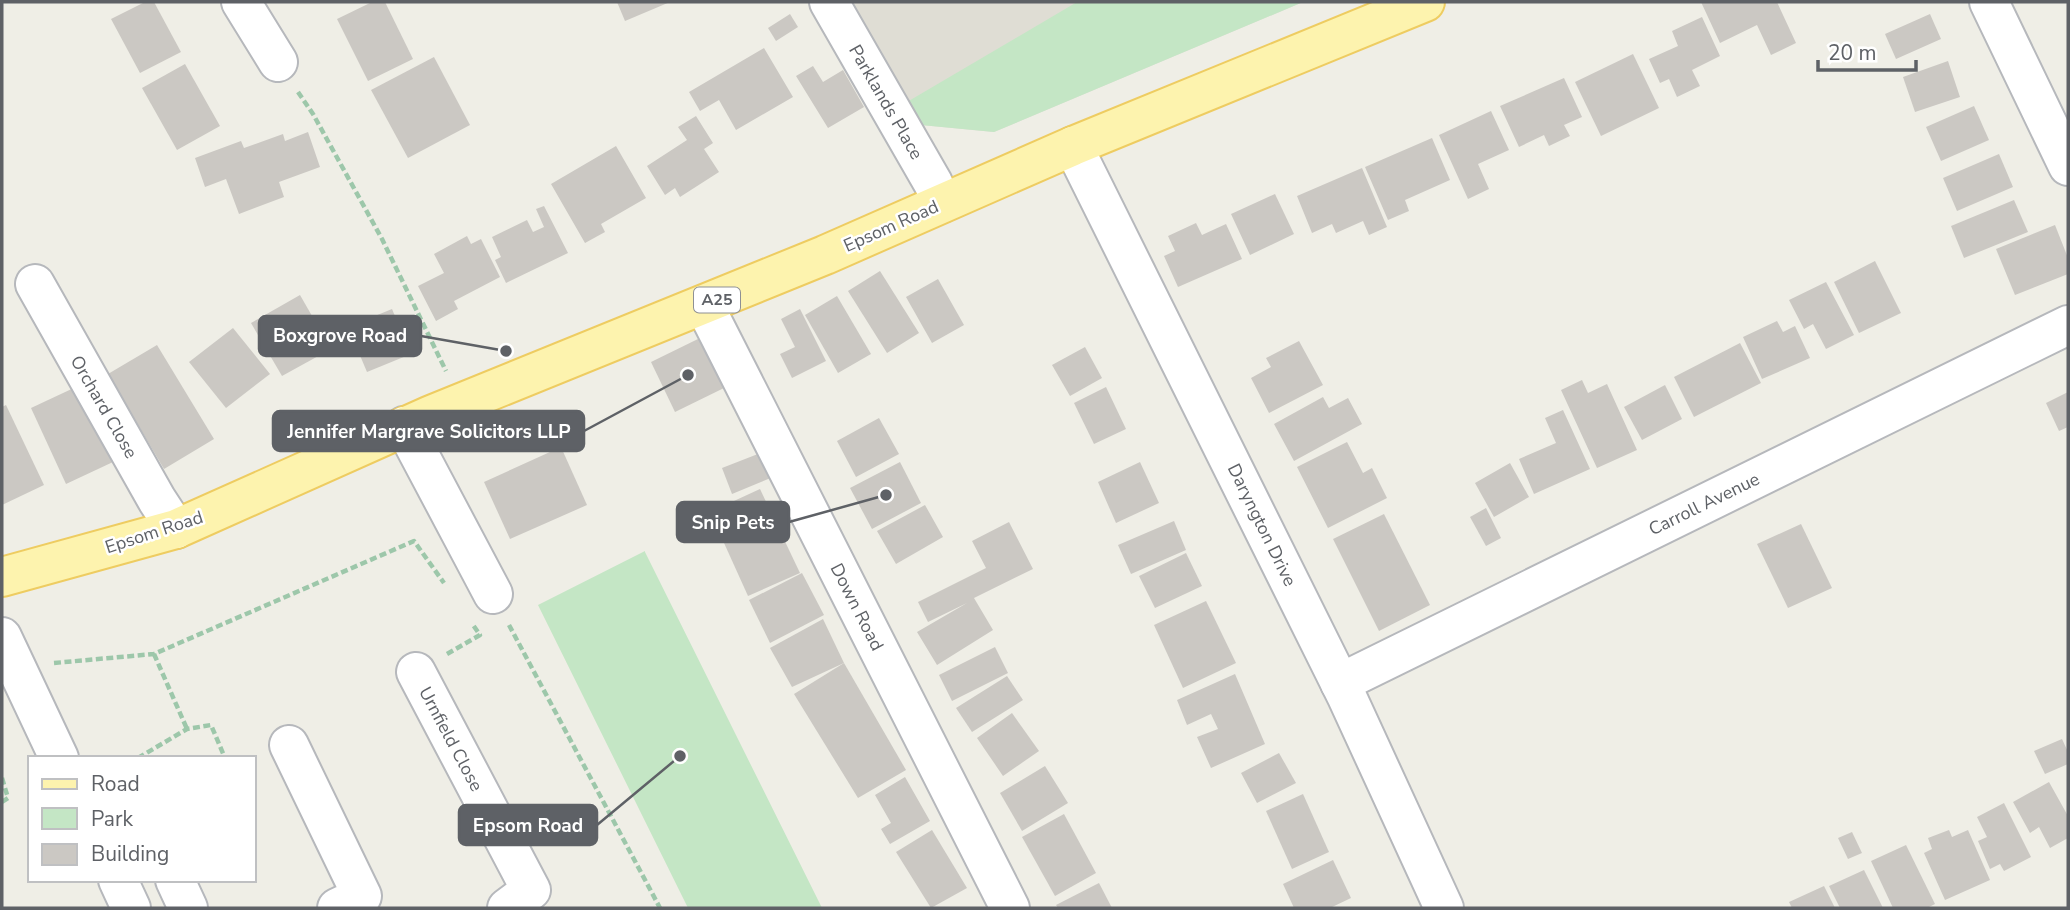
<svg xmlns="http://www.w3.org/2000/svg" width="2070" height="910" font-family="'Nunito Sans',sans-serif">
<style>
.education{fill:#dfddd4}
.green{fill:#c4e6c5}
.building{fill:#cbc8c3}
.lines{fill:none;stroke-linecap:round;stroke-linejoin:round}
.minor-casing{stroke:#b6b8bc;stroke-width:42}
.major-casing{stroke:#eecc61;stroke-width:42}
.path{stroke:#9dc7aa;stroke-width:4.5;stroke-dasharray:7 3.5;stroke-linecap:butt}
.minor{stroke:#fff;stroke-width:38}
.major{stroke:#fdf3ae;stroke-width:38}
.labels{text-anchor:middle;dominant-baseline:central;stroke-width:5;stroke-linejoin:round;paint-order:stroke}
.shield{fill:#fff;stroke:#8e9094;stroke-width:2}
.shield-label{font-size:16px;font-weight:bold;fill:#5e6166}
.street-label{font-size:18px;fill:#5e6166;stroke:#fff}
.leader{fill:none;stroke:#5e6166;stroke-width:2.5}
.callout-dot{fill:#5e6166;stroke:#fff;stroke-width:2.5}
.callout{fill:#5e6166;stroke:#5e6166;stroke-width:2.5}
.callout-label{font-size:19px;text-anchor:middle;font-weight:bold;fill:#fff}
</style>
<rect width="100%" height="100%" fill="#efeee6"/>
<path class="education" d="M 849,2 L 1303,2 L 994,132 L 921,125 Z"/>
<g class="green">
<path d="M 1077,2 L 1303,2 L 994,132 L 921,125 L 907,102 Z"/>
<path d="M 645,551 L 645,552 L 822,908 L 688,908 L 538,605 Z"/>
</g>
<g class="building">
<path d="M 145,2 L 154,2 L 181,52 L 140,73 L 111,19 Z"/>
<path d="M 372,2 L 385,2 L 413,59 L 368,81 L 337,19 Z"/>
<path d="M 617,2 L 670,2 L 625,21 Z"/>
<path d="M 1701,2 L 1777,2 L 1796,43 L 1771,55 L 1757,25 L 1720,43 Z"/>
<path d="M 790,14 L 798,27 L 776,41 L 768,28 Z"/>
<path d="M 1930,14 L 1941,39 L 1896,59 L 1885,34 Z"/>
<path d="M 1702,17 L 1720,56 L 1692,70 L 1700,86 L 1677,97 L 1669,79 L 1660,83 L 1649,59 L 1678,46 L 1672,31 Z"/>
<path d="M 764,48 L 793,97 L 736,130 L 719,100 L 700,111 L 689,92 Z"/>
<path d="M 1633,54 L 1659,108 L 1601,136 L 1575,82 Z"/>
<path d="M 434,57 L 470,125 L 408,158 L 371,90 Z"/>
<path d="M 1948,61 L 1960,97 L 1915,112 L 1903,77 Z"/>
<path d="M 185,64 L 220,126 L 177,150 L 142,88 Z"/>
<path d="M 813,66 L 823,82 L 843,70 L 864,107 L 828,128 L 796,76 Z"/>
<path d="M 1564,78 L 1582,117 L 1564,125 L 1570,136 L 1549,146 L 1544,135 L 1519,147 L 1500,106 Z"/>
<path d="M 1974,106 L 1989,140 L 1941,161 L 1926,127 Z"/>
<path d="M 1491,111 L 1509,150 L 1478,164 L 1489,189 L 1468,199 L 1439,135 Z"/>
<path d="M 696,116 L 713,143 L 704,149 L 719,172 L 680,197 L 675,188 L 665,195 L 647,166 L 687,140 L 678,127 Z"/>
<path d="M 308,132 L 320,167 L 279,182 L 284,197 L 239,214 L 226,179 L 205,187 L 195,158 L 241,141 L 244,148 L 283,134 L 285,141 Z"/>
<path d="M 1432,138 L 1450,180 L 1405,200 L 1409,211 L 1388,220 L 1365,167 Z"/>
<path d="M 616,146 L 646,198 L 601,224 L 605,232 L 585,243 L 551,184 Z"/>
<path d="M 1999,154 L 2013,187 L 1957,211 L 1943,178 Z"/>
<path d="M 1362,168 L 1387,227 L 1369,235 L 1363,221 L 1336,233 L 1332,224 L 1312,233 L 1297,196 Z"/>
<path d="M 1275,194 L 1294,234 L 1250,255 L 1231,214 Z"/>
<path d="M 2014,200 L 2028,232 L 1964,258 L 1951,226 Z"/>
<path d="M 544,206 L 568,253 L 506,283 L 495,260 L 501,257 L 492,237 L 527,220 L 533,232 L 544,227 L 536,209 Z"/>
<path d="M 1196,223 L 1202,235 L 1226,224 L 1242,259 L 1178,287 L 1164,256 L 1175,251 L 1168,236 Z"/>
<path d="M 2055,225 L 2068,258 L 2068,274 L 2015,295 L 1996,249 Z"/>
<path d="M 467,236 L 471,244 L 481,239 L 500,277 L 454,301 L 458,309 L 436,321 L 418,286 L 444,273 L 434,254 Z"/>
<path d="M 1875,261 L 1901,313 L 1859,333 L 1834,282 Z"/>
<path d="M 880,271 L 919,333 L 887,353 L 848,291 Z"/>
<path d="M 938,279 L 964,325 L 932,343 L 906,297 Z"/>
<path d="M 1826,282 L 1854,335 L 1826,349 L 1813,324 L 1804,329 L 1789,300 Z"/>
<path d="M 300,295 L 331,349 L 282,376 L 251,323 Z"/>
<path d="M 837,296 L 871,354 L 838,373 L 805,315 Z"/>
<path d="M 392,309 L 411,354 L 367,372 L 348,327 Z"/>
<path d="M 800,309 L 826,361 L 792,378 L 780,354 L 795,347 L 781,319 Z"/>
<path d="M 1777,321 L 1783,332 L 1795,326 L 1810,358 L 1762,379 L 1743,337 Z"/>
<path d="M 233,328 L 270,374 L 226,408 L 189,362 Z"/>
<path d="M 700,338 L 724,388 L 675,412 L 651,362 Z"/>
<path d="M 1299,341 L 1323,385 L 1269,413 L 1251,378 L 1271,367 L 1266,358 Z"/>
<path d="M 1740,343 L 1761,383 L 1694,417 L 1674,377 Z"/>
<path d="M 157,345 L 214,439 L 164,469 L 108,374 Z"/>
<path d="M 1085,347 L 1102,378 L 1070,396 L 1052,365 Z"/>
<path d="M 1582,380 L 1588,393 L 1607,384 L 1637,450 L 1597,468 L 1561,390 Z"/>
<path d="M 1665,385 L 1682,419 L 1642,440 L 1624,407 Z"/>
<path d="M 78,386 L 113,462 L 66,484 L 31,408 Z"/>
<path d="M 1106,387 L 1126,429 L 1094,444 L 1074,403 Z"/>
<path d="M 2068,392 L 2068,427 L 2059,431 L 2046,403 Z"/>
<path d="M 1323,397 L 1329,408 L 1348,398 L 1362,424 L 1294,461 L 1274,424 Z"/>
<path d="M 6,405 L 44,485 L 2,505 L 2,407 Z"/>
<path d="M 1563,410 L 1590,469 L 1534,494 L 1519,459 L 1556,443 L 1545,418 Z"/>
<path d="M 879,418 L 899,454 L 856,477 L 837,441 Z"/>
<path d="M 1347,442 L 1363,473 L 1372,468 L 1387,498 L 1328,528 L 1297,467 Z"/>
<path d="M 561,447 L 587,505 L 510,539 L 484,482 Z"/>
<path d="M 763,452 L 773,477 L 732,494 L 722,468 Z"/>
<path d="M 900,462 L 921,503 L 872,529 L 850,488 Z"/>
<path d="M 1140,462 L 1159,503 L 1116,523 L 1098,482 Z"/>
<path d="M 1510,463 L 1529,497 L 1494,517 L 1475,483 Z"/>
<path d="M 760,489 L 800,573 L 748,596 L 710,512 Z"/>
<path d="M 925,505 L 943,537 L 896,564 L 877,531 Z"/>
<path d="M 1486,508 L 1501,538 L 1486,546 L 1470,517 Z"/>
<path d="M 1384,514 L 1430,605 L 1379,631 L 1333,539 Z"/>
<path d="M 1174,521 L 1186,550 L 1131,574 L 1118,545 Z"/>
<path d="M 1009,522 L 1033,569 L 974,598 L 993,630 L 937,665 L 917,632 L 967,603 L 928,622 L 918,602 L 986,568 L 972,541 Z"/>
<path d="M 1801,524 L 1832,588 L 1788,608 L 1757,544 Z"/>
<path d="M 1186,553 L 1202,586 L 1155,608 L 1139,576 Z"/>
<path d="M 802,573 L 824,615 L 770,643 L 749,600 Z"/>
<path d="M 1206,601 L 1236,663 L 1183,688 L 1154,625 Z"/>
<path d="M 823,619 L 844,663 L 792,687 L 770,648 Z"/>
<path d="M 995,647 L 1008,673 L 952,701 L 939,675 Z"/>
<path d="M 844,663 L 906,770 L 858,798 L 794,694 Z"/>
<path d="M 1235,674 L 1265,744 L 1211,768 L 1197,737 L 1218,729 L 1211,714 L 1187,725 L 1177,700 Z"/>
<path d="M 1007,676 L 1023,700 L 972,732 L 956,708 Z"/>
<path d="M 1012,713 L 1039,751 L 1003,776 L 977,738 Z"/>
<path d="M 2062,739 L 2068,752 L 2068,764 L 2045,774 L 2034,751 Z"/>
<path d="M 1279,753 L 1296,783 L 1257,803 L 1241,773 Z"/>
<path d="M 1045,766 L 1068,803 L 1022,831 L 1000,793 Z"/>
<path d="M 905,777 L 930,821 L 890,844 L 881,829 L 891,823 L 875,795 Z"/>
<path d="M 2049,782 L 2068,816 L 2068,838 L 2050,848 L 2039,827 L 2030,833 L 2013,802 Z"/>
<path d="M 1303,794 L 1329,852 L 1292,869 L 1266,811 Z"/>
<path d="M 2004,803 L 2031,857 L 2004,871 L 2000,864 L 1990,869 L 1978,841 L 1987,837 L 1977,817 Z"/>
<path d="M 1064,814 L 1096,873 L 1055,896 L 1022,837 Z"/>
<path d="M 932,830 L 967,888 L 931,908 L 896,852 Z"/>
<path d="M 1949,830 L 1952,837 L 1968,830 L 1990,880 L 1945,900 L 1924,853 L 1932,849 L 1928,838 Z"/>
<path d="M 1852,832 L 1862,853 L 1848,859 L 1838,838 Z"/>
<path d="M 1906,845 L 1935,904 L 1927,908 L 1893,908 L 1871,861 Z"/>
<path d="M 1333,860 L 1351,898 L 1330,908 L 1294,908 L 1283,884 Z"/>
<path d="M 1864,870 L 1883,908 L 1840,908 L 1829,886 Z"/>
<path d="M 1099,883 L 1112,908 L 1058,908 L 1056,905 Z"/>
<path d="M 1824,886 L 1835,908 L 1792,908 L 1789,902 Z"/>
</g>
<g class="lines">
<g class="minor-casing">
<g id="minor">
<path d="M 241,2 L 278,62"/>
<path d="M 829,2 L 933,183 L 942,203"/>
<path d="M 1989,2 L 2068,166"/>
<path d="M 1073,146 L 1347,697 L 1444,908"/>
<path d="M 35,284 L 157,500 L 176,529"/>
<path d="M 704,305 L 1010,908"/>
<path d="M 404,426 L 493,594"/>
<path d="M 2,637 L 59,758"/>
<path d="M 416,672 L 531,890 L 507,908"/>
<path d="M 1340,683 L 2068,325"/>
<path d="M 289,745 L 362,896 L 337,908"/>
<path d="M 118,880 L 131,908"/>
<path d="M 175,880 L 188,908"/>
</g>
</g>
<g class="major-casing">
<path id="major" d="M 2,577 L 176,529 L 431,415 L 825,255 L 1073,146 L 1425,2"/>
</g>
<g class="path">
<path d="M 298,92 L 313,114 L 382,239 L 446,371"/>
<path d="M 509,625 L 660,908"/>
<path d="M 154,654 L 187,729"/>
<path d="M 447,654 L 480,635 L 473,625"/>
<path d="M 54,663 L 154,654 L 414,541 L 444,583"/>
<path d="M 138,758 L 187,729 L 211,725 L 225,758"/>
<path d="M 2,778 L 8,798 L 2,802"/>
</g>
<use href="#minor" class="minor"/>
<use href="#major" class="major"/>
</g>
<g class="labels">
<rect class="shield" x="694" y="287.5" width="46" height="25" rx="5"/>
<g class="shield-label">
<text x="717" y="300">A25</text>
</g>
<g class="street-label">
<text transform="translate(886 102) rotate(60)">Parklands Place</text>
<text transform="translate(891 226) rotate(-24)">Epsom Road</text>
<text transform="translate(104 407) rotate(60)">Orchard Close</text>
<text transform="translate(1704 504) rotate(-26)">Carroll Avenue</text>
<text transform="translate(1262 525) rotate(64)">Daryngton Drive</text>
<text transform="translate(154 532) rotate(-18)">Epsom Road</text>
<text transform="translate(857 607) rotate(63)">Down Road</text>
<text transform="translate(451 739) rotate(62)">Urnfield Close</text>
</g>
</g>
<path class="leader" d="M506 351L421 336M688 375L584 431M886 495L789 522M680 756L597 825"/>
<g class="callout-dot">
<circle cx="506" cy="351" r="7"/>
<circle cx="688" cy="375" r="7"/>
<circle cx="886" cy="495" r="7"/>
<circle cx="680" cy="756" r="7"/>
</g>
<g class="callout">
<rect x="259" y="316" width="162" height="40" rx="7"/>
<rect x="273" y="411" width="311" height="40" rx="7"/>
<rect x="677" y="502" width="112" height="40" rx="7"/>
<rect x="459" y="805" width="138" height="40" rx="7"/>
</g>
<g class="callout-label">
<text x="340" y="342">Boxgrove Road</text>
<text x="429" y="438">Jennifer Margrave Solicitors LLP</text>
<text x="733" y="529">Snip Pets</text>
<text x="528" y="832">Epsom Road</text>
</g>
<rect width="2070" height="910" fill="none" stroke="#5e6166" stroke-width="7"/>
<rect x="28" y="756" width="228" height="126" fill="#ffffff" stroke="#bfc0c2" stroke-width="2"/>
<rect x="42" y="779" width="35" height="10" fill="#fdf3ae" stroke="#bfc0c2" stroke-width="2"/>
<text x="91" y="791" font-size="21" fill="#5e6166">Road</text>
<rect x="42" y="808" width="35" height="21" fill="#c4e6c5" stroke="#bfc0c2" stroke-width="2"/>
<text x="91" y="826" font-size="21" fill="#5e6166">Park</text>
<rect x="42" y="844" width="35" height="21" fill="#cbc8c3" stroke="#bfc0c2" stroke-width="2"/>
<text x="91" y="861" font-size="21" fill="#5e6166">Building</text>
<path d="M1818 60v10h98v-10" fill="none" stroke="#5e6166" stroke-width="3.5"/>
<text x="1828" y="60" font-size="21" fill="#5e6166" stroke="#ffffff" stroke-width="5" paint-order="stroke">20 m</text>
</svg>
